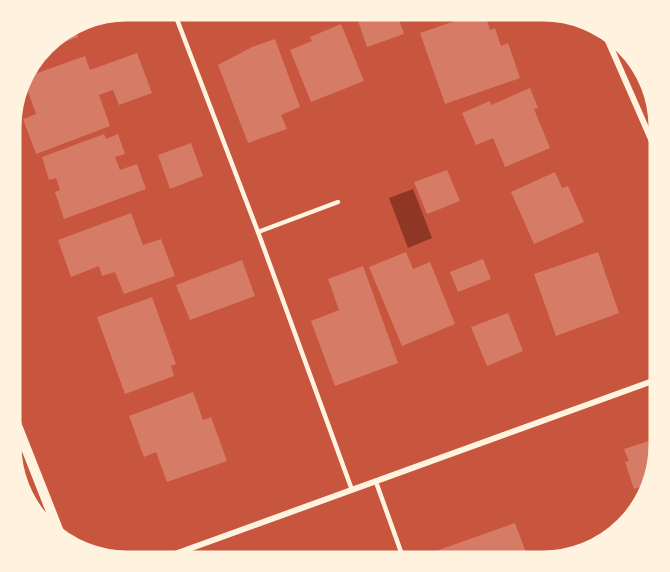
<svg xmlns="http://www.w3.org/2000/svg" width="670" height="572" font-family="Roboto,sans-serif">
<style>
.water{fill:#8f3625}
.building{fill:#d67c66}
.lines{fill:none;stroke-linecap:round;stroke-linejoin:round}
.service{stroke:#fff3e0;stroke-width:4.5}
.minor{stroke:#fff3e0;stroke-width:6}
.tertiary{stroke:#fff3e0;stroke-width:10}
.rim{fill:none;stroke:#fff3e0;stroke-width:3}
</style>
<rect width="100%" height="100%" fill="#c8553d"/>
<path class="water" d="M 413,189 L 432,238 L 408,248 L 389,198 Z"/>
<g class="building">
<path d="M 354,9 L 395,9 L 404,34 L 367,47 Z"/>
<path d="M 415,9 L 454,9 L 440,15 L 439,11 L 418,19 Z"/>
<path d="M 484,11 L 490,30 L 495,28 L 501,46 L 508,43 L 520,78 L 445,104 L 420,33 Z"/>
<path d="M 341,24 L 364,81 L 311,102 L 290,50 L 312,41 L 310,37 Z"/>
<path d="M 75,28 L 78,37 L 43,50 L 49,38 Z"/>
<path d="M 275,39 L 300,107 L 281,115 L 287,129 L 248,143 L 218,65 L 252,47 Z"/>
<path d="M 137,53 L 152,93 L 119,105 L 113,90 L 99,95 L 110,126 L 36,154 L 23,119 L 36,114 L 25,83 L 29,76 L 85,56 L 90,70 Z"/>
<path d="M 530,88 L 538,108 L 534,109 L 550,148 L 505,167 L 493,138 L 476,145 L 462,113 L 490,101 L 491,105 Z"/>
<path d="M 104,134 L 106,139 L 118,134 L 125,154 L 115,157 L 120,170 L 137,164 L 146,189 L 64,219 L 55,192 L 60,190 L 56,178 L 49,180 L 42,157 Z"/>
<path d="M 191,143 L 203,176 L 170,189 L 158,155 Z"/>
<path d="M 447,170 L 460,201 L 427,214 L 414,182 Z"/>
<path d="M 555,172 L 562,188 L 568,186 L 584,222 L 534,244 L 511,192 Z"/>
<path d="M 131,213 L 143,245 L 161,239 L 175,276 L 124,294 L 115,272 L 102,276 L 99,266 L 71,277 L 58,240 Z"/>
<path d="M 406,252 L 413,269 L 430,262 L 455,324 L 402,346 L 369,267 Z"/>
<path d="M 598,252 L 619,313 L 556,336 L 534,274 Z"/>
<path d="M 483,259 L 491,279 L 458,292 L 450,272 Z"/>
<path d="M 242,260 L 255,296 L 190,320 L 176,285 Z"/>
<path d="M 363,266 L 398,363 L 335,386 L 311,321 L 339,310 L 328,279 Z"/>
<path d="M 152,297 L 176,364 L 171,366 L 174,376 L 125,394 L 97,317 Z"/>
<path d="M 508,313 L 523,351 L 487,366 L 471,327 Z"/>
<path d="M 193,392 L 203,420 L 211,417 L 227,461 L 167,482 L 156,452 L 144,457 L 129,416 Z"/>
<path d="M 661,437 L 652,491 L 645,502 L 640,487 L 634,489 L 625,462 L 629,461 L 624,449 Z"/>
<path d="M 515,523 L 530,563 L 440,563 L 436,551 Z"/>
</g>
<g class="lines">
<g class="service">
<path d="M 173,9 L 258,232 L 352,490"/>
<path d="M 258,232 L 338,202"/>
<path d="M 376,482 L 405,563"/>
</g>
<g class="minor">
<path d="M 605,34 L 661,162"/>
<path d="M 150,563 L 661,378"/>
</g>
<path class="tertiary" d="M 9,405 L 63,542"/>
</g>
<path d="M0 0H670V572H0ZM127 20H543A107 107 0 0 1 650 127V445A107 107 0 0 1 543 552H127A107 107 0 0 1 20 445V127A107 107 0 0 1 127 20Z" fill="#fff3e0" fill-rule="evenodd"/>
<path class="rim" d="M127 20H543A107 107 0 0 1 650 127V445A107 107 0 0 1 543 552H127A107 107 0 0 1 20 445V127A107 107 0 0 1 127 20Z"/>
</svg>
